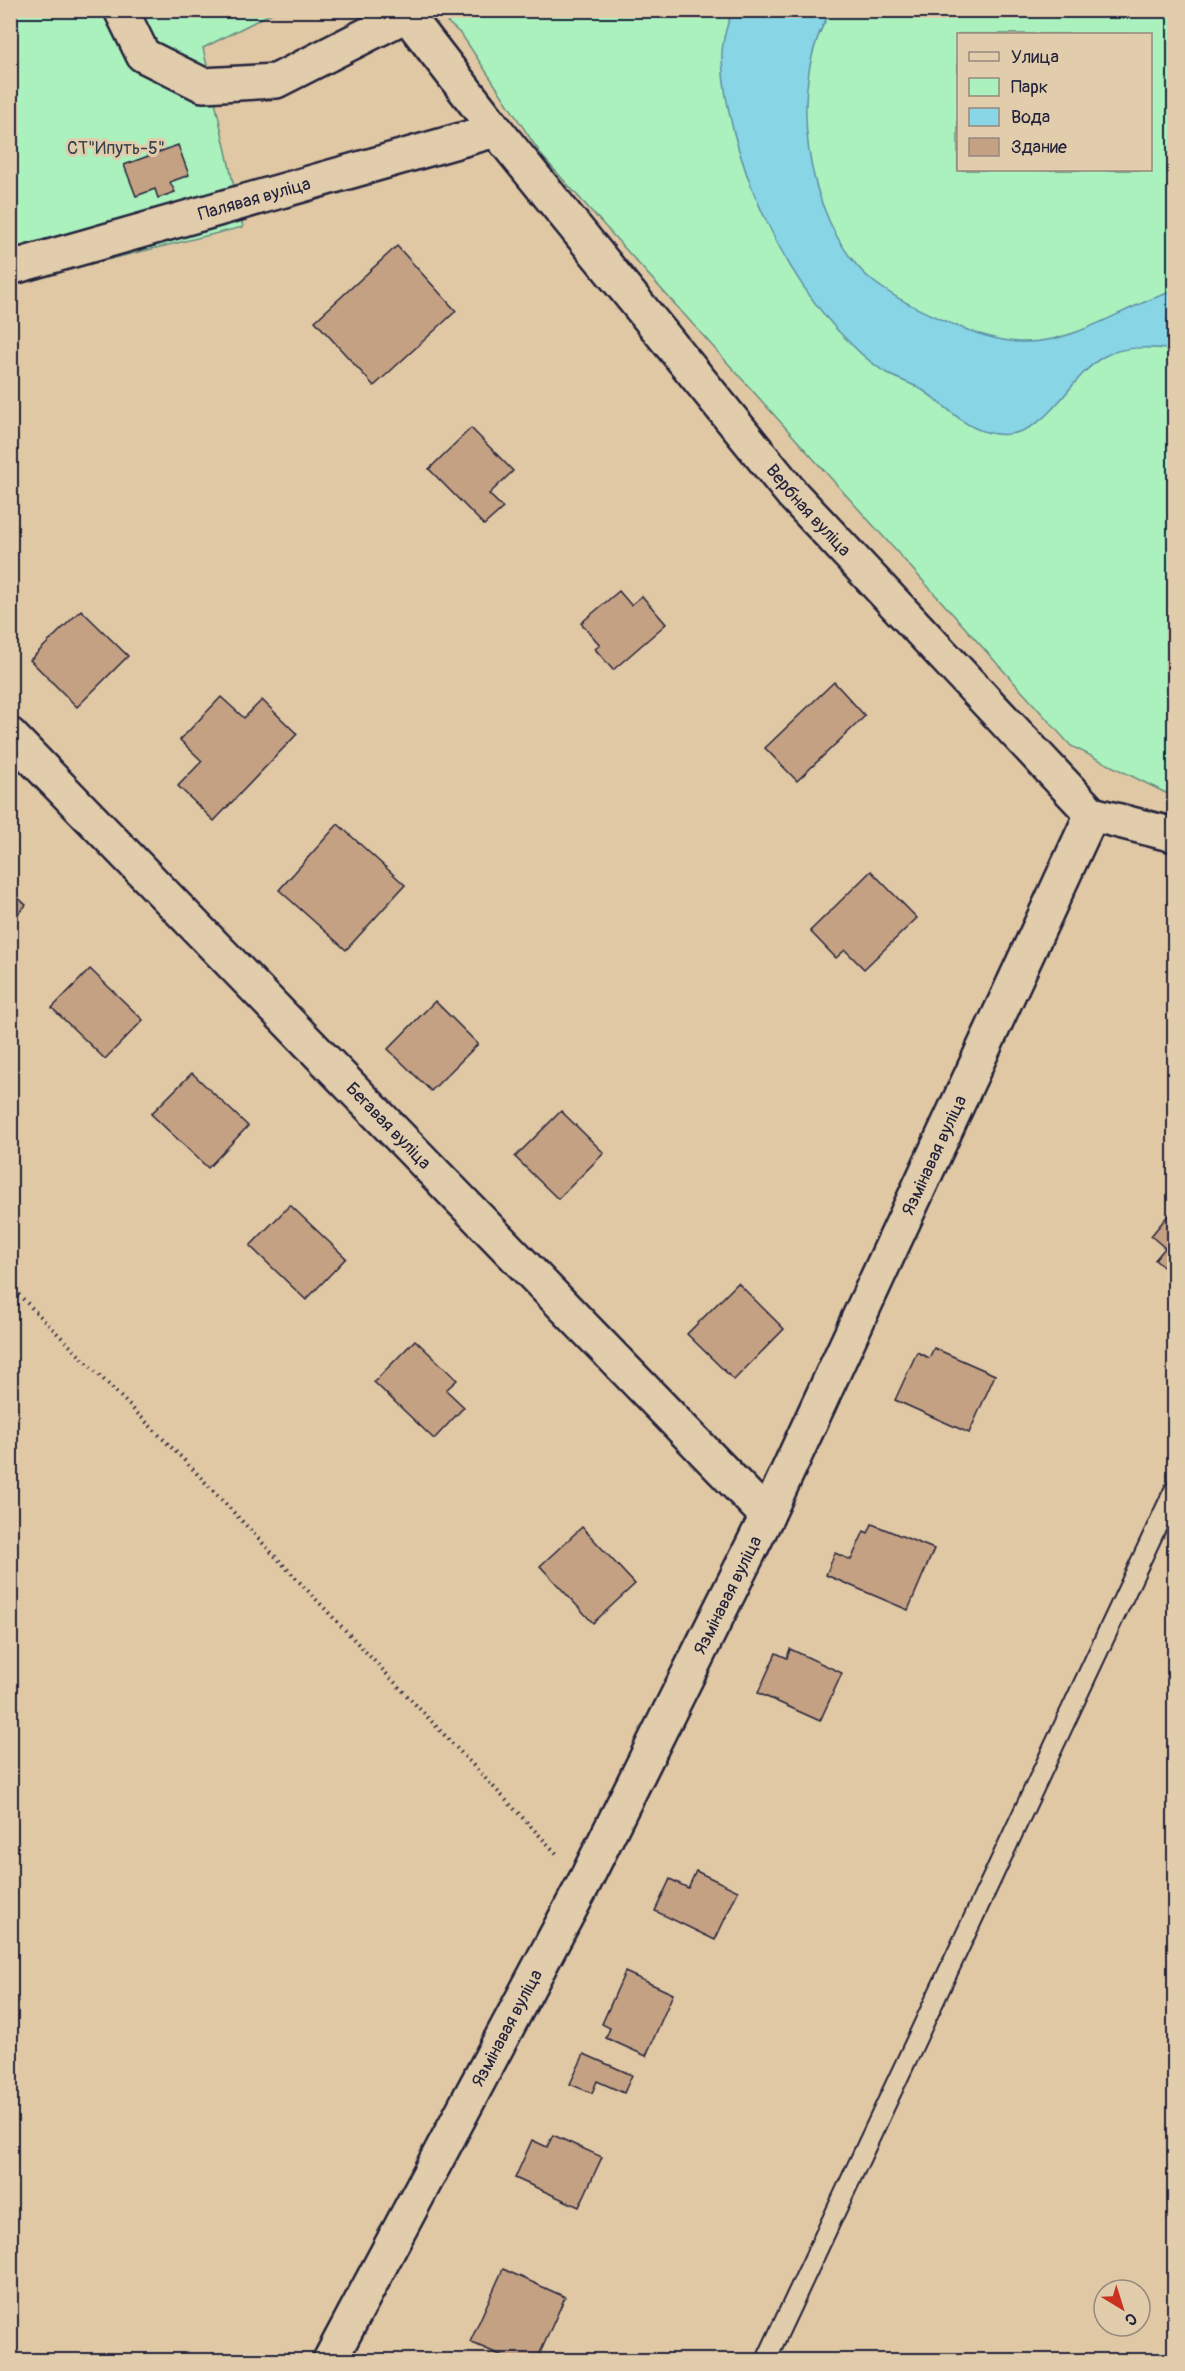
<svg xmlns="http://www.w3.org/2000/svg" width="1185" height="2371" font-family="Pangolin,sans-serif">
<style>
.green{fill:#aaf1be;stroke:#668a7c;stroke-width:1.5;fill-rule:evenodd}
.water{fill:#87d5e5;stroke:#5f8da1;stroke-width:1.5}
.building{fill:#c5a183;stroke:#22223b;stroke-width:1.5}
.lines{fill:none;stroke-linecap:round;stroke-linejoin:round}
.service-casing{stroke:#22223b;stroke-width:22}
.minor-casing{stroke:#22223b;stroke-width:38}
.path{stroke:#22223b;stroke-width:4;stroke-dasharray:1.5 4.5;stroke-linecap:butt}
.service{stroke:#e1ccab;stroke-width:18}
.minor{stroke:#e1ccab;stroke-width:33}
.labels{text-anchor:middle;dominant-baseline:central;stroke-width:6;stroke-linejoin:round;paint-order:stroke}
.park-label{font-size:18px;fill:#36414f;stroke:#e1ccab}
.street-label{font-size:18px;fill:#22223b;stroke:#e1ccab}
</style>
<rect width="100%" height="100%" fill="#e1c8a5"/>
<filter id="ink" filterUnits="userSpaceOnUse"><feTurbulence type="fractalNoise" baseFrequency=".0167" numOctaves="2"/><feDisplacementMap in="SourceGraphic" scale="12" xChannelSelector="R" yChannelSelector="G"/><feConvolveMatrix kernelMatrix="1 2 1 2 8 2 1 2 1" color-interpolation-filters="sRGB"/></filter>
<g filter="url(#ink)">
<g class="green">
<path d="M 10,11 L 276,11 L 203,48 L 243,227 L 11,283 Z"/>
<path d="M 435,11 L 1174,11 L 1174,797 L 1071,746 L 542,156 L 462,35 ZM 958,34 L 1150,34 L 1150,170 L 958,170 Z"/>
</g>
<path class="water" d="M 732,11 L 831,11 C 785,82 805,219 868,277 C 899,304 980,341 1021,342 C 1076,344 1123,306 1174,291 L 1174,350 C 1152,347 1124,345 1103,357 C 1066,379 1048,440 996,434 C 962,430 947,404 919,388 C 910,383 900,380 890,375 C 877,368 862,355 851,344 C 783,280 726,153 722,59 C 721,44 727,25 732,11 Z"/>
<g class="building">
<path d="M 178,145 L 189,175 L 170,182 L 175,192 L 158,198 L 155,189 L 136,196 L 124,165 Z"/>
<path d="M 397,246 L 456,311 L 374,386 L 315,321 Z"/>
<path d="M 471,428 L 513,471 L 489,494 L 503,508 L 484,525 L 429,469 Z"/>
<path d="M 619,591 L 631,605 L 642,596 L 666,624 L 613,670 L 595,649 L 600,645 L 581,623 Z"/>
<path d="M 81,610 L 128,656 L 77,707 L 30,660 Z"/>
<path d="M 834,682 L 865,716 L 797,781 L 765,748 Z"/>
<path d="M 221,697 L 244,718 L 262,700 L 297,734 L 214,821 L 178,786 L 202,761 L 180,740 Z"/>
<path d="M 338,824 L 405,885 L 346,950 L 279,890 Z"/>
<path d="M 871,871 L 917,918 L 864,969 L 845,950 L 836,958 L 810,931 Z"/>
<path d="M 10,890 L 26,905 L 10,922 Z"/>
<path d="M 90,969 L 143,1020 L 105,1059 L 52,1008 Z"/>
<path d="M 435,1001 L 478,1044 L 431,1091 L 388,1049 Z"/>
<path d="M 192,1073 L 248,1126 L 208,1168 L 151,1114 Z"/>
<path d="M 561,1111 L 604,1153 L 558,1199 L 515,1157 Z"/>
<path d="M 290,1205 L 346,1258 L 306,1300 L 250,1246 Z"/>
<path d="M 1174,1208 L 1174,1276 L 1155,1260 L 1165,1248 L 1151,1236 Z"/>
<path d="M 738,1283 L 784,1329 L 734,1380 L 687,1334 Z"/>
<path d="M 415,1340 L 457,1380 L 446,1390 L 464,1407 L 434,1439 L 374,1382 Z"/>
<path d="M 934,1348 L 995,1375 L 969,1433 L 895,1400 L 917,1352 L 929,1358 Z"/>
<path d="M 872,1524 L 934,1549 L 908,1610 L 826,1575 L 835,1553 L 851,1560 L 864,1531 L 868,1533 Z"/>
<path d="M 582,1527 L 635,1584 L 593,1623 L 540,1566 Z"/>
<path d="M 790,1649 L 842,1673 L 820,1721 L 758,1693 L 776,1653 L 787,1658 Z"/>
<path d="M 696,1871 L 738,1891 L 715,1940 L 655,1911 L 670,1879 L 688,1888 Z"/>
<path d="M 625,1972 L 673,1994 L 646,2056 L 606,2038 L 610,2028 L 602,2024 Z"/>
<path d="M 584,2054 L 632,2075 L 624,2093 L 597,2081 L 592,2093 L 570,2084 Z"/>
<path d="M 553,2135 L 602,2157 L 579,2207 L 515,2178 L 532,2140 L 547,2147 Z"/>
<path d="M 503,2269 L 565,2297 L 537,2360 L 512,2360 L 470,2342 Z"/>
</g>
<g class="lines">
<g class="service-casing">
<path id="service" d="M 766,2360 L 1174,1490"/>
</g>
<g class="minor-casing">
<g id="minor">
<path d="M 121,10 L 143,55 L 203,85 L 276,81 L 406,15"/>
<path id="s1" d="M 403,10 L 496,130 L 793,495 L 1092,814"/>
<path id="s2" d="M 10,268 L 496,130"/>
<path id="s3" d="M 10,735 L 767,1516"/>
<path d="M 1092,814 L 1174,835"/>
<path id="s4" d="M 330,2360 L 584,1883 L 767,1516 L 1092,814"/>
</g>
</g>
<path class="path" d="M 10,1286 L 185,1461 L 557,1854"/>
<use href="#service" class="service"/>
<use href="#minor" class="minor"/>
</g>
</g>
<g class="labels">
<g class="park-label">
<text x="116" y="148">СТ"Ипуть-5"</text>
</g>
<g class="street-label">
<text stroke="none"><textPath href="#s2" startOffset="254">Палявая вуліца</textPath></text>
<text stroke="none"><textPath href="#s1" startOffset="644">Вербная вуліца</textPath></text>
<text stroke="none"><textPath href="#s3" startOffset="544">Бегавая вуліца</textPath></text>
<text stroke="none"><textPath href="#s4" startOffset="1348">Язмінавая вуліца</textPath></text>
<text stroke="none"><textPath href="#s4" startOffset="862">Язмінавая вуліца</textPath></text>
<text stroke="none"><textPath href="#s4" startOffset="376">Язмінавая вуліца</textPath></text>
</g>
</g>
<rect width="1185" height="2371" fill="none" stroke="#e1ccab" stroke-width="36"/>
<rect x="18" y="18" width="1149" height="2335" fill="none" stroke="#22223b" stroke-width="2" filter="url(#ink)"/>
<rect x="957" y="33" width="195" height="138" fill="#e1ccab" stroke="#95887e" stroke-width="1.5"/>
<rect x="969" y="52" width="30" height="9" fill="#e1ccab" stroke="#95887e" stroke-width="1.5"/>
<text x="1011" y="63" font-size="18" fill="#22223b">Улица</text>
<rect x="969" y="78" width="30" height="18" fill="#aaf1be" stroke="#95887e" stroke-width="1.5"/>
<text x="1011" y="93" font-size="18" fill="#22223b">Парк</text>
<rect x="969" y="108" width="30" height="18" fill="#87d5e5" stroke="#95887e" stroke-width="1.5"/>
<text x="1011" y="123" font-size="18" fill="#22223b">Вода</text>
<rect x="969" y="138" width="30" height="18" fill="#c5a183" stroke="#95887e" stroke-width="1.5"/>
<text x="1011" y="153" font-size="18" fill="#22223b">Здание</text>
<g transform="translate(1122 2308) rotate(142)"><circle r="28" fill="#e1ccab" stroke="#95887e" stroke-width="1.5"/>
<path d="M0-4.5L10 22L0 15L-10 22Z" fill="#c8321e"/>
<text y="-9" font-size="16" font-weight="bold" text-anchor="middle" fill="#22223b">С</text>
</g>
</svg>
